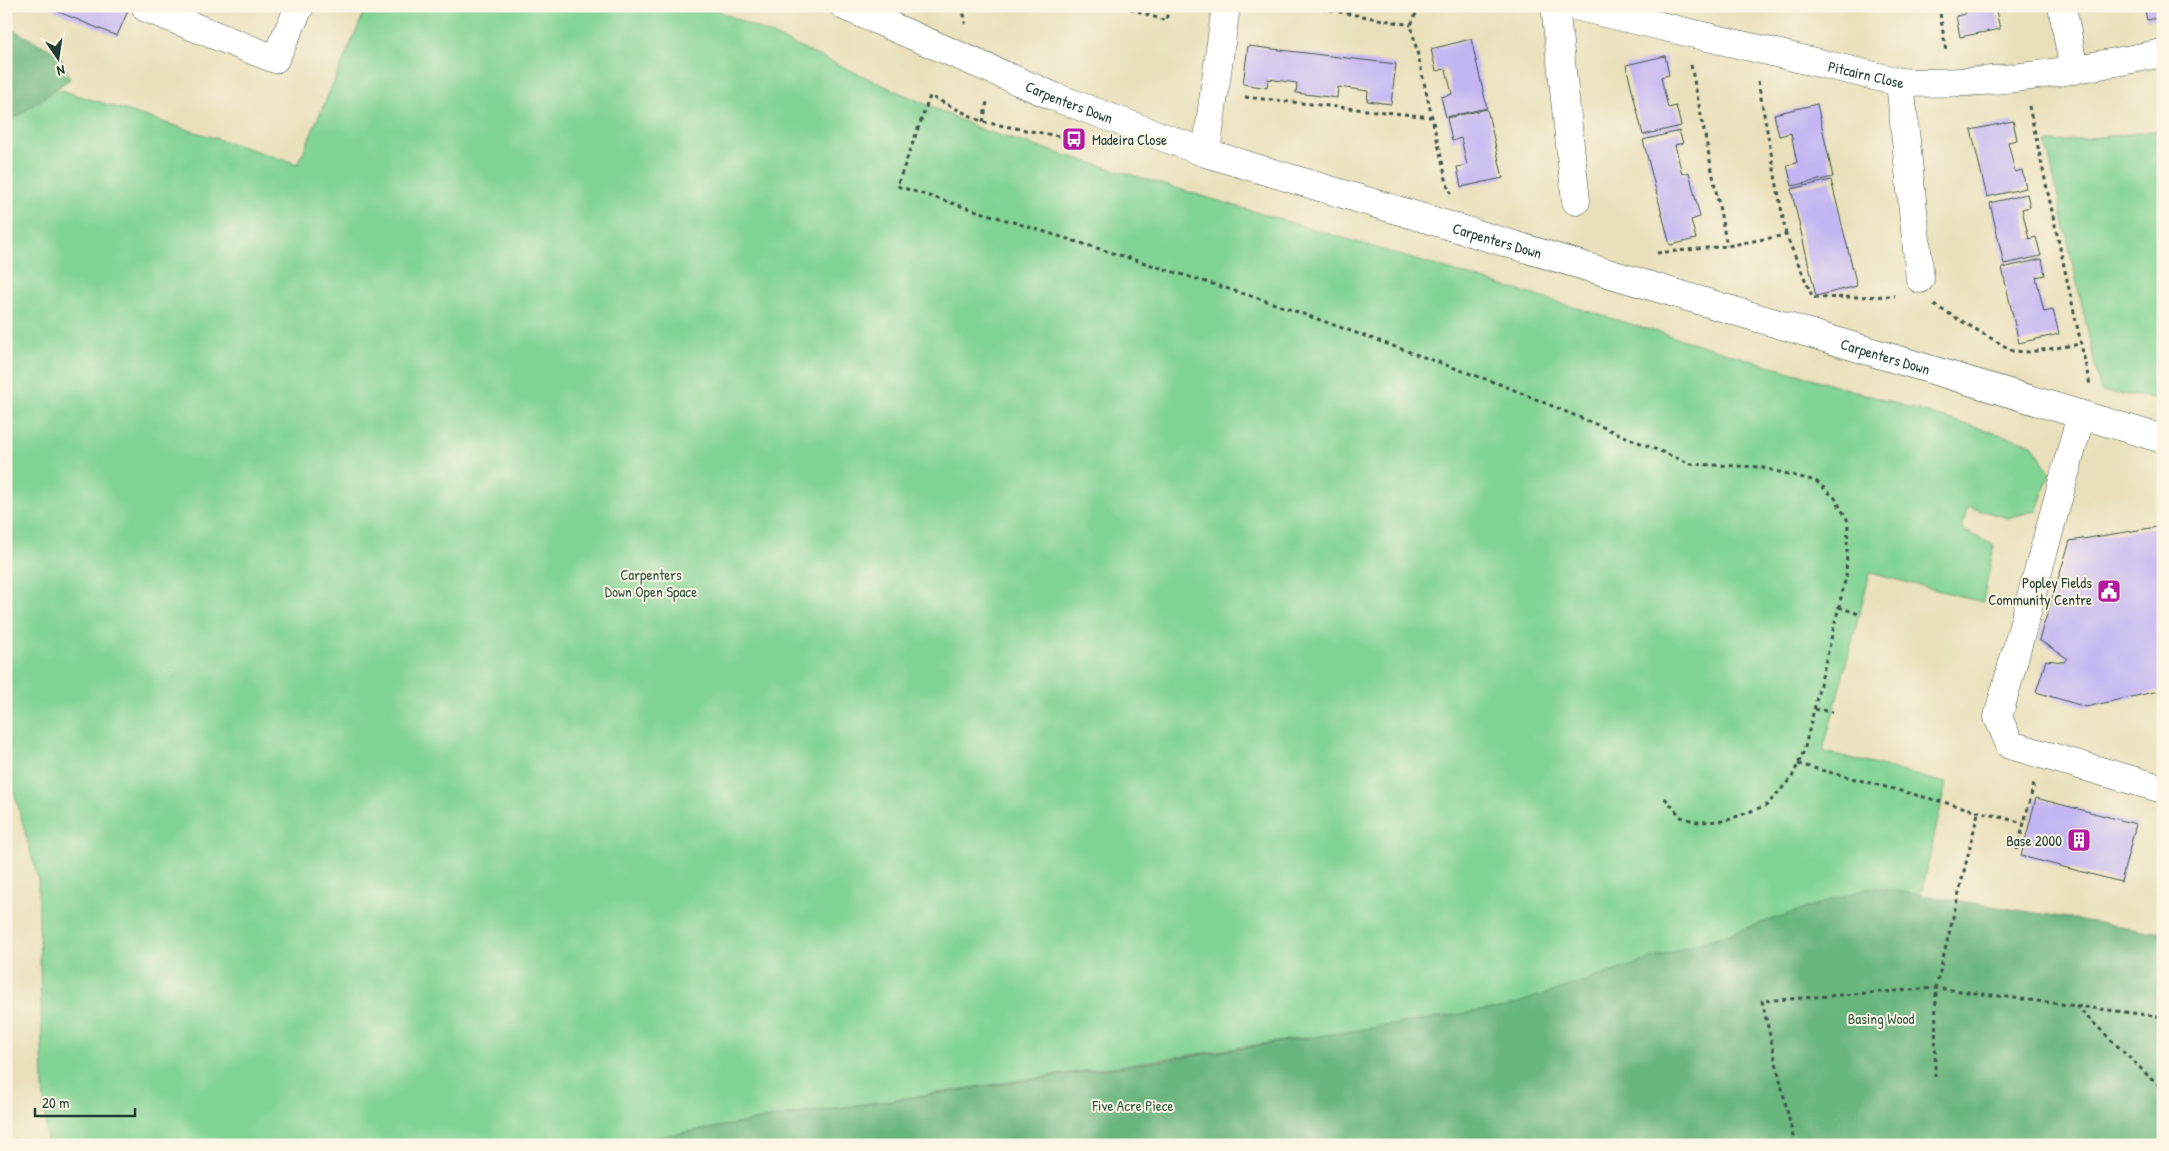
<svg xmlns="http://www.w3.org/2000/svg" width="2169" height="1151" font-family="'Patrick Hand',sans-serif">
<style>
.green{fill:#81d394;stroke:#508864}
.forest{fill:#68b57e;stroke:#447959}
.building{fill:#c3b5f3}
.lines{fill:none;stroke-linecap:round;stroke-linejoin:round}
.minor-casing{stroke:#3d5548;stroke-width:29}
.path{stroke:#3d5548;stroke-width:3;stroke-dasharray:4 4;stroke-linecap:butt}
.minor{stroke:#fff;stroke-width:28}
.labels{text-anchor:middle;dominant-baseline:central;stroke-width:4;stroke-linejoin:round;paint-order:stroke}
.street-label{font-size:15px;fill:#1f3d34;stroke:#fcf5e5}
.poi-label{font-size:15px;fill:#1f3d34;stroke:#fcf5e5;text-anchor:end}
.park-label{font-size:15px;fill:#335b47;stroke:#fcf5e5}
</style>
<rect width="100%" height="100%" fill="#fcf5e5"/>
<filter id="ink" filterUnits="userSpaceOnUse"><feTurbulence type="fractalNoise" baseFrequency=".02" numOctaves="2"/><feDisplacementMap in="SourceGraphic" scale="10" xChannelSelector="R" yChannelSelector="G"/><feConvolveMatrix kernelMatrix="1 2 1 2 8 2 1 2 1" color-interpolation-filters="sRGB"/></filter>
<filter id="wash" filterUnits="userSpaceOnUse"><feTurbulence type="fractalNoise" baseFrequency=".0096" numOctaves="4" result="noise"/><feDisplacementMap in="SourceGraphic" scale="20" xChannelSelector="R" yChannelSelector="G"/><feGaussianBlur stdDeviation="1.12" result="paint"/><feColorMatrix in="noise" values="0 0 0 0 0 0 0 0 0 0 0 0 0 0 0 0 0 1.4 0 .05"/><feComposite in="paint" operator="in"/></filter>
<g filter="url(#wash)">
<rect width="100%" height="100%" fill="#e9e0bb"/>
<g class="green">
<path d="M 367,6 L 708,6 L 985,131 L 2032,444 L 2050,473 L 2037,510 L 2008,518 L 1968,507 L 1961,529 L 1994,545 L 1983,602 L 1870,573 L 1823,751 L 1946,783 L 1921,896 L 1901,892 L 2163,1145 L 1148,1145 L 1309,1037 L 777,1117 L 613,1145 L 47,1145 L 43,1085 L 38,879 L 6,763 L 6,73 L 298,164 Z"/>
<path d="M 2163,130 L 2163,399 L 2101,392 L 2046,143 Z"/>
</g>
<g class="forest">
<path d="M 6,26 L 60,55 L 70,79 L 18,116 L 6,120 Z"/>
<path d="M 1871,887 L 2163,933 L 2163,1145 L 613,1145 L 777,1117 L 1166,1060 L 1505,1007 Z"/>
</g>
<g id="blocks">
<g class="building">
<path d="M 55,6 L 130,6 L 117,36 L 54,10 Z"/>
<path d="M 1963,6 L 1995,6 L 2000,29 L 1960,37 L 1956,16 L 1965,14 Z"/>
<path d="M 2144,6 L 2163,6 L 2163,17 L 2147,20 Z"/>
<path d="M 1471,39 L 1487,108 L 1446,117 L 1441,97 L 1452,94 L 1446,69 L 1436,71 L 1431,49 Z"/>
<path d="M 1248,46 L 1396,64 L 1391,104 L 1367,101 L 1368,91 L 1338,87 L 1337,98 L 1296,93 L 1297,83 L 1268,79 L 1267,88 L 1243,84 Z"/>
<path d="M 1665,56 L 1669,75 L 1661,77 L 1668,108 L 1676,106 L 1681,126 L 1643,135 L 1626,65 Z"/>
<path d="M 1817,104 L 1833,177 L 1792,186 L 1787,165 L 1797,163 L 1791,133 L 1779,136 L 1774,114 Z"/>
<path d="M 1487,109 L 1503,178 L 1461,187 L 1457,167 L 1467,165 L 1461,138 L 1452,141 L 1447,118 Z"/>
<path d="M 2013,121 L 2017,140 L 2008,142 L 2015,172 L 2022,170 L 2026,188 L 1987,197 L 1971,130 Z"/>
<path d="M 1679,131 L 1683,143 L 1675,145 L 1682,174 L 1689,172 L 1700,217 L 1691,220 L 1696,239 L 1670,245 L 1643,140 Z"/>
<path d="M 1831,180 L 1857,286 L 1816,296 L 1791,189 Z"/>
<path d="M 2027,194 L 2030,207 L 2022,209 L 2029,239 L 2036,237 L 2041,256 L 2004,264 L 1990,203 Z"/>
<path d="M 2042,259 L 2045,275 L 2036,277 L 2044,312 L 2053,310 L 2059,334 L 2019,343 L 2002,268 Z"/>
<path d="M 2163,526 L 2163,690 L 2086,707 L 2036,692 L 2046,660 L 2064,662 L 2067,658 L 2039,640 L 2070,541 Z"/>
<path d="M 2036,798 L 2136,824 L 2121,882 L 2021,856 Z"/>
</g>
</g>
</g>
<g filter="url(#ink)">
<use href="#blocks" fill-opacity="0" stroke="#3d5548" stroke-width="1"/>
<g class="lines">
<g class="minor-casing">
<g id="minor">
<path id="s1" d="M 844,6 L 1055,97 L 1206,153 L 2163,439"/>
<path d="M 1555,6 L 1576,201"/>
<path id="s2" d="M 1575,6 L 1900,82 C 1989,87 2076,70 2163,53"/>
<path d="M 2062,6 L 2074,70"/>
<path d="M 146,8 L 275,59 L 300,6"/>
<path d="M 1900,82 L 1920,279"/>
<path d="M 1206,153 L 1226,6"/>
<path d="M 2081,415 L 1998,717 L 2010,745 L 2163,789"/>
</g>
</g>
<g class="path">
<path d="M 961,6 L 965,18 L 965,24"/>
<path d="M 1123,6 L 1166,21 L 1169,6"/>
<path d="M 1307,6 L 1411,25"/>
<path d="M 1419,6 L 1411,25 L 1449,192 L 1452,192"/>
<path d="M 1939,6 L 1946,52"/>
<path d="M 1691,65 L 1727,246"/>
<path d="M 1758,81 L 1786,235"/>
<path d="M 1245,97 L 1431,117"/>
<path d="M 2029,106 L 2090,385"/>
<path d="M 983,122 L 987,102"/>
<path d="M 1074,139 L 983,122 L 930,96 L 897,186 L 1264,300 L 1502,385 L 1691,464 L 1760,467 L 1816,481 L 1835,498 L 1848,521 L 1846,577 L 1804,751 L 1792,777 L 1767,805 L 1725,821 L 1697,822 L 1681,817 L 1664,797"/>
<path d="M 1657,253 L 1727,246 L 1786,235 L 1813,298 L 1895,296"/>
<path d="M 1934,305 L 2013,351 L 2029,352 L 2081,344"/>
<path d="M 1839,607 L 1859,614"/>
<path d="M 1815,709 L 1833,712"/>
<path d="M 1798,764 L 2023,823"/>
<path d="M 2017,850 L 2034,784"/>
<path d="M 2076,1006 L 2163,1090"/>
<path d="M 1935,1077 L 1936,988 L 1978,813"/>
<path d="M 1795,1145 L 1762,1001 L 1936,988 L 2163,1017"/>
</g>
<use href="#minor" class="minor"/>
</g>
</g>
<defs>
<g id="bus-square" transform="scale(1.25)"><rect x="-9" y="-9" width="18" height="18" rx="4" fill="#b5179e" stroke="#fcf5e5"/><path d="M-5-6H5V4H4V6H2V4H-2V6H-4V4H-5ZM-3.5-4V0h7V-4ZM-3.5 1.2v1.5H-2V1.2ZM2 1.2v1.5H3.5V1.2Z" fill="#fff"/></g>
<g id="civic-square" transform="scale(1.25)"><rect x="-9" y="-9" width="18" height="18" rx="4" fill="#b5179e" stroke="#fcf5e5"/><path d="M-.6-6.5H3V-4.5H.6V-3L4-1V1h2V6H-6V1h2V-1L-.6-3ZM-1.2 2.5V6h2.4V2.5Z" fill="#fff"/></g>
<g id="building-square" transform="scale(1.25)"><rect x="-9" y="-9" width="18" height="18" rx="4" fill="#b5179e" stroke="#fcf5e5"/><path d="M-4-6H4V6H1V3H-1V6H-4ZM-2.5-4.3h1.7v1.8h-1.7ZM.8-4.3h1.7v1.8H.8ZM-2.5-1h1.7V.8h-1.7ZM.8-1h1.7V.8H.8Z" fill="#fff"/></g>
</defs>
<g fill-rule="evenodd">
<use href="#bus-square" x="1074" y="139"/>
<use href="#civic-square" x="2109" y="591"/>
<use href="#building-square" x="2079" y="840"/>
</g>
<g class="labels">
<g class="street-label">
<text stroke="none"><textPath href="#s2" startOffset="299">Pitcairn Close</textPath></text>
<text stroke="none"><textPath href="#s1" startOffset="245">Carpenters Down</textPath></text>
<text stroke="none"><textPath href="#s1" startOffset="695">Carpenters Down</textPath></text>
<text stroke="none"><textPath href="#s1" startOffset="1100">Carpenters Down</textPath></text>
</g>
<g class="poi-label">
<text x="1092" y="139" text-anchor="start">Madeira Close</text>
<text x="2092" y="582">Popley Fields<tspan x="2092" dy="17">Community Centre</tspan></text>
<text x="2062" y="840">Base 2000</text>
</g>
<g class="park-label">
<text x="651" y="574">Carpenters<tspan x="651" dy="17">Down Open Space</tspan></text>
<text x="1881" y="1018">Basing Wood</text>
<text x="1133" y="1105">Five Acre Piece</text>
</g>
</g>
<rect width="2169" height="1151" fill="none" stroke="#fcf5e5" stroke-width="25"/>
<g transform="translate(58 58) rotate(167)" stroke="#fcf5e5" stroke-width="4" paint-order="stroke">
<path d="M0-4L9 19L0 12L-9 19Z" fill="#1f3d34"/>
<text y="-8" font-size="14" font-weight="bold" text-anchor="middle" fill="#1f3d34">N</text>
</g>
<path d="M35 1108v8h100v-8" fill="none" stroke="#1f3d34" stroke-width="2.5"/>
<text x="42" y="1108" font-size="15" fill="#1f3d34" stroke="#fcf5e5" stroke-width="4" paint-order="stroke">20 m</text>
</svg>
